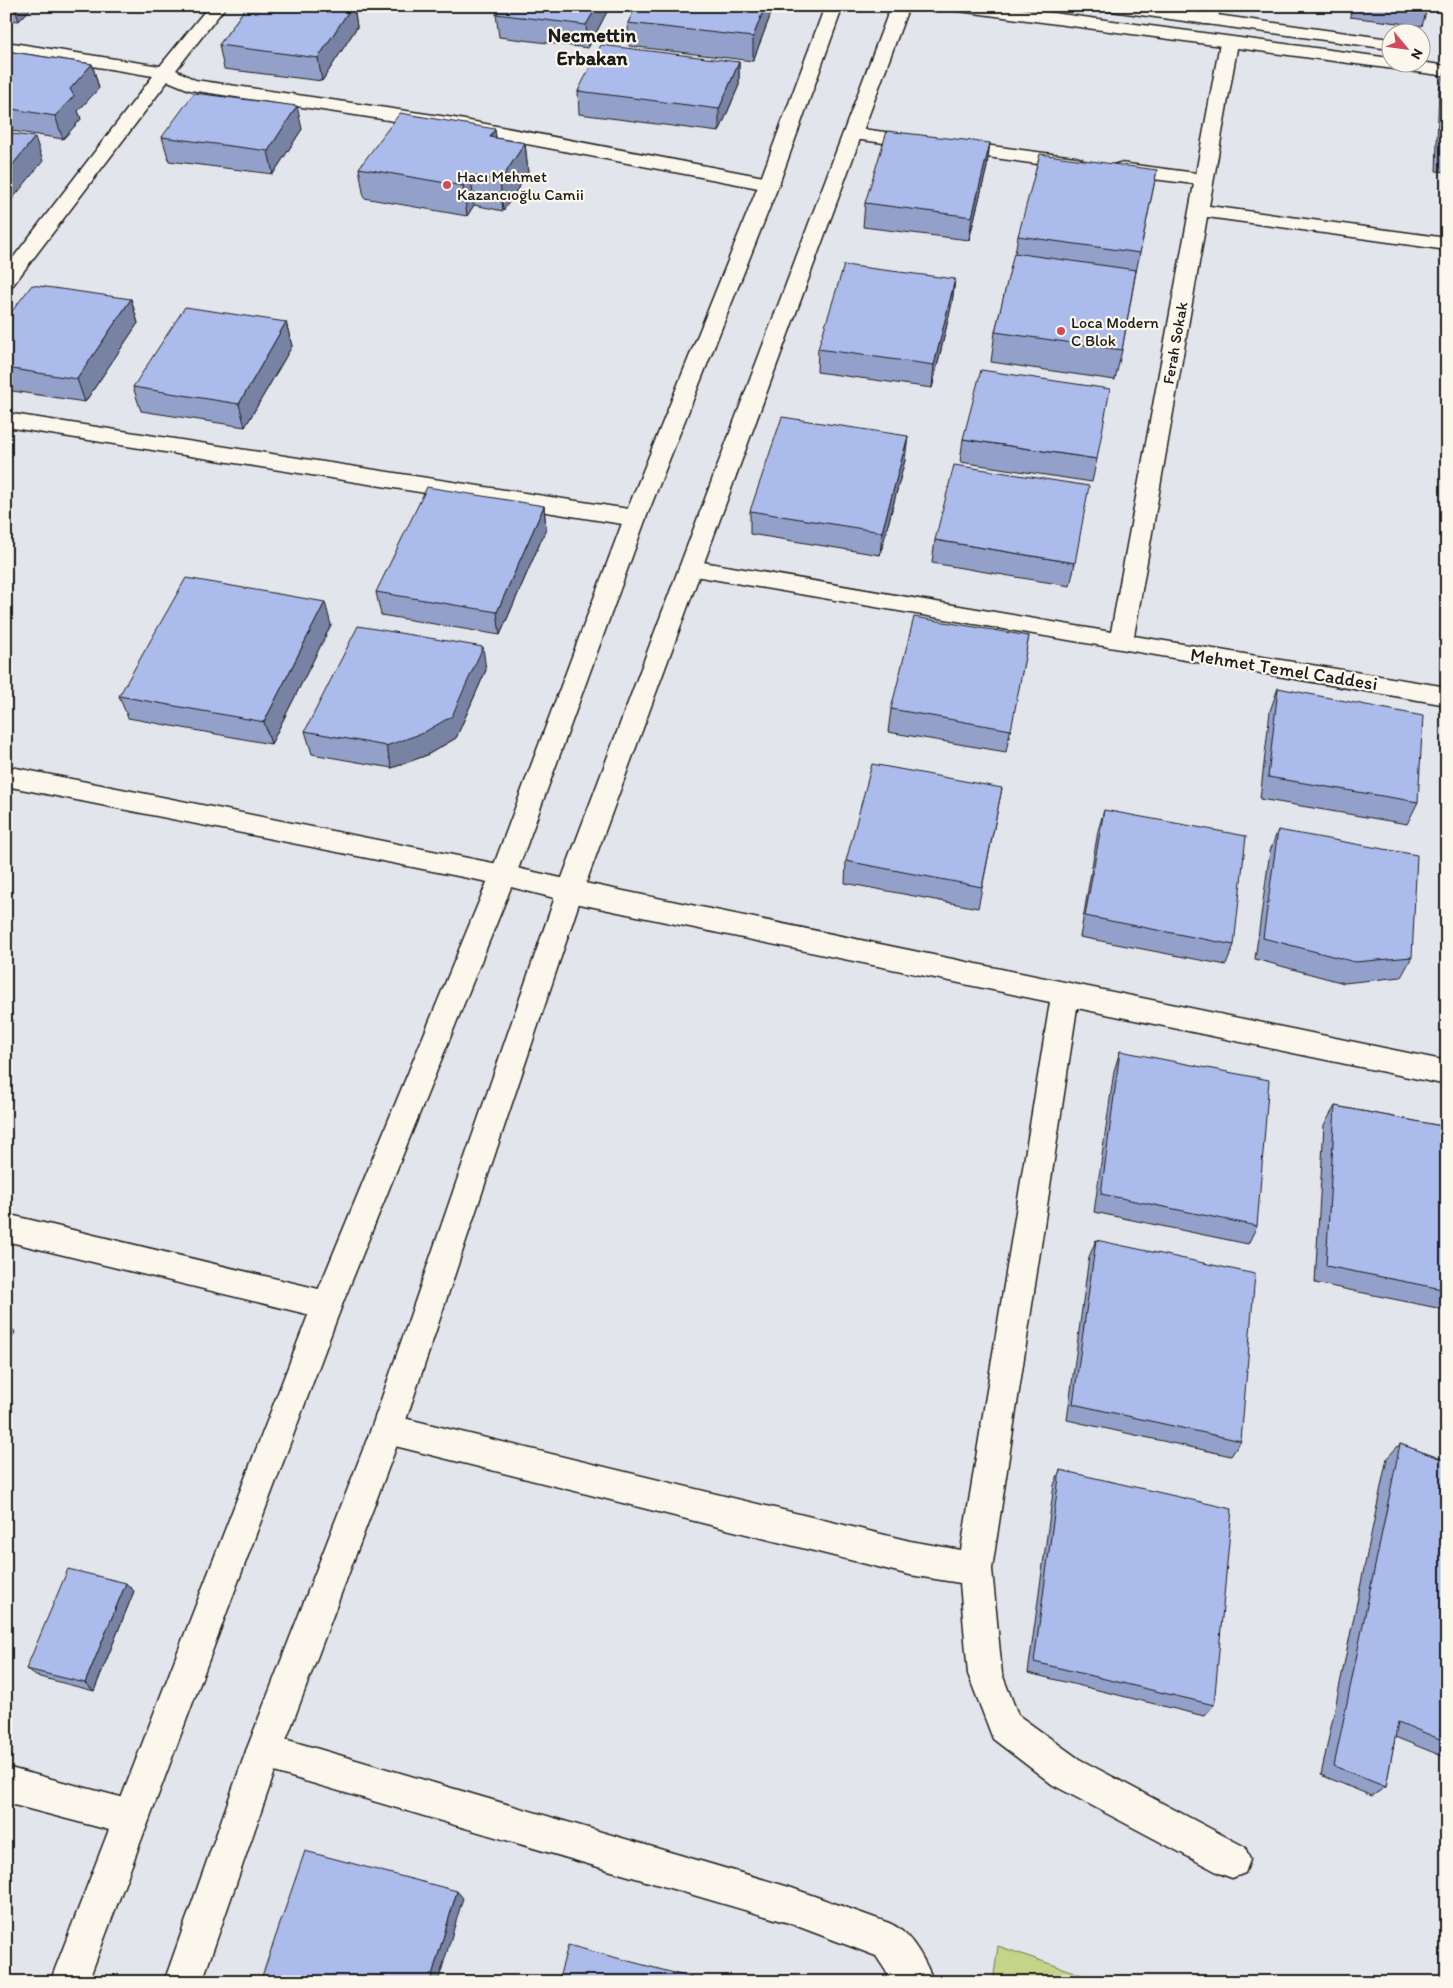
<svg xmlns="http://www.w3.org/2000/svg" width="1453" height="1988" font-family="Itim,sans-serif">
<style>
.green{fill:#c5d488;stroke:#707852}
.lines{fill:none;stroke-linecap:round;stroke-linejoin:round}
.minor-casing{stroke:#1c1c1c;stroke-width:3}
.tertiary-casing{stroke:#1c1c1c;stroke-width:3}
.minor{fill:#fbf7ec;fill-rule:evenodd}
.tertiary{fill:#fbf7ec;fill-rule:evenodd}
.wall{fill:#93a1ca;stroke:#1c1c1c}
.shaded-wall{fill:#7883a4;stroke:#1c1c1c}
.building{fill:#abbbeb;stroke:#1c1c1c}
.poi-dot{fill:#d1495b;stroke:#fbf7ec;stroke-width:2}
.labels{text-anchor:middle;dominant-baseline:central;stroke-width:4.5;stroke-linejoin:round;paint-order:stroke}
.far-poi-label{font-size:16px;fill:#1c1c1c;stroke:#fbf7ec;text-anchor:start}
.far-street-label{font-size:16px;fill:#1c1c1c;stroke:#fbf7ec}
.street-label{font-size:19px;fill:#1c1c1c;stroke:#fbf7ec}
.far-district-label{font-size:20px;font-weight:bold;fill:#1c1c1c;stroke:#fbf7ec}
</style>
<rect width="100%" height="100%" fill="#e3e5ec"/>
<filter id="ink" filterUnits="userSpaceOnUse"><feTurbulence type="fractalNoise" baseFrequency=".02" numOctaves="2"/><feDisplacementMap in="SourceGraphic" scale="10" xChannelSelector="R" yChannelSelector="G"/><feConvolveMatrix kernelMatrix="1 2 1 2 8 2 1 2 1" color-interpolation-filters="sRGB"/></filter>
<g filter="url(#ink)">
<path class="green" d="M 998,1946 L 1103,1982 L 993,1982 Z"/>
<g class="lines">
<g class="minor-casing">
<g id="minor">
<path d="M 209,6 L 226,6 L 176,70 L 195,80 L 454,118 L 769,178 L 776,180 L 779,184 L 776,188 L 769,190 L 454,130 L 190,90 L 168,81 L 13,285 L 6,287 L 6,267 L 153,76 L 6,52 L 6,42 L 160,66 Z"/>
<path d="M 1204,6 L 1222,6 L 1215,24 L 1203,24 L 1200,20 Z"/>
<path d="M 1229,38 L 1235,39 L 1238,43 L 1209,206 L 1447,238 L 1447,250 L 1207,217 L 1134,636 L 1447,687 L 1447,705 L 683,574 L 679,568 L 683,562 L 691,560 L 1111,632 L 1194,184 L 1120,175 L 1113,173 L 1110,169 L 1113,165 L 1120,163 L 1196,173 L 1220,43 L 1223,39 Z"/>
<path d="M 854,128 L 1075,157 L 1082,159 L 1084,163 L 1082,167 L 1075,169 L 847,138 L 845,134 L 847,130 Z"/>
<path d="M 6,413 L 635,510 L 643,513 L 646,518 L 643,523 L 635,526 L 6,427 Z"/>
<path d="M 6,766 L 503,865 L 570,880 L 1447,1061 L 1447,1085 L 1077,1008 L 992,1569 L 1002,1674 L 1018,1715 L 1079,1759 L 1245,1847 L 1250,1860 L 1245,1873 L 1232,1878 L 1219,1873 L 1053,1785 L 993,1739 L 968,1674 L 960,1583 L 910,1575 L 387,1444 L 376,1440 L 371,1429 L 376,1418 L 387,1414 L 910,1541 L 961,1550 L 1050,1002 L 570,902 L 503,885 L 6,786 Z"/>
<path d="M 6,1214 L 327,1291 L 338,1295 L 342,1305 L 338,1315 L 327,1319 L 6,1241 Z"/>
<path d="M 264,1733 L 789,1887 L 889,1923 C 911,1932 925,1960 934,1982 L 893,1982 L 876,1956 L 789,1923 L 264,1769 L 252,1763 L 246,1751 L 252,1739 Z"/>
<path d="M 6,1767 L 132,1800 L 145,1805 L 150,1818 L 145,1831 L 132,1836 L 6,1803 Z"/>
</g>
</g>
<g class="tertiary-casing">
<g id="tertiary">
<path d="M 825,6 L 843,6 L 779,184 L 646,518 L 516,875 L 342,1305 L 88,1982 L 50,1982 L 312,1305 L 490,875 L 624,518 L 759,184 Z"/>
<path d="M 891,6 L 909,6 L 583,891 L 403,1429 L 282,1751 L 202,1982 L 164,1982 L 246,1751 L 371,1429 L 557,891 Z"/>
<path d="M 951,6 L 1000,6 L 1390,58 L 1390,62 L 1420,62 L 1447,66 L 1447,76 L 959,11 L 953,10 Z"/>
<path d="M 1103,6 L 1151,6 L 1390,39 L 1390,49 L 1111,11 L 1105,10 Z"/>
</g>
</g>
<use href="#minor" class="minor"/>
<use href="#tertiary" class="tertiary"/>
</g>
<g class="wall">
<path d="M 6,6 L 33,6 L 19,21 L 6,20 Z"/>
<path d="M 247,6 L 354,6 L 357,27 L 322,81 L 224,69 L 219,45 Z"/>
<path d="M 501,6 L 610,6 L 588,48 L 499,37 L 496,14 Z"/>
<path d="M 636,6 L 772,6 L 772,11 L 753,61 L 629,46 L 628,23 Z"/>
<path d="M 1283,6 L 1322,6 L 1320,11 Z"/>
<path d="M 1351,6 L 1428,6 L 1422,26 L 1350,17 Z"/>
<path d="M 6,51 L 92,64 L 99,88 L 78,111 L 81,119 L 63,139 L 6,130 Z"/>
<path d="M 739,62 L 739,85 L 719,132 L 579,114 L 578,91 Z"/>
<path d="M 1447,66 L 1447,172 L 1436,171 L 1439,89 Z"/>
<path d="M 302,129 L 273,174 L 169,161 L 162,137 Z"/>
<path d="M 495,129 L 496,138 L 525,143 L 528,173 L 503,211 L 474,205 L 467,216 L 364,198 L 359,168 Z"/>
<path d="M 987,167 L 969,240 L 863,227 L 865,203 Z"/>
<path d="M 1157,170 L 1135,277 L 1122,350 L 1115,380 L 991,362 L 995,332 L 1015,253 L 1018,236 Z"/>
<path d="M 955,279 L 952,303 L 932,388 L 817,372 L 818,349 Z"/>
<path d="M 131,299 L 138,323 L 85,402 L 6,390 L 6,319 Z"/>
<path d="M 286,322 L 292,346 L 245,427 L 141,411 L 133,387 Z"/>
<path d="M 963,439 L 1097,459 L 1092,482 L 960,462 Z"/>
<path d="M 905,460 L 880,555 L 750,534 L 750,511 Z"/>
<path d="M 544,506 L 546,529 L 500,635 L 381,615 L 376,592 Z"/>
<path d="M 935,540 L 1075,563 L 1070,586 L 932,563 Z"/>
<path d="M 331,625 L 271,744 L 128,718 L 119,696 Z"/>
<path d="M 1029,636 L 1006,752 L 888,732 L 891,709 Z"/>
<path d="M 486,670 L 456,738 L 427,755 L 392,768 L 312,754 L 305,731 Z"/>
<path d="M 1278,688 L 1418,802 L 1407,824 L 1260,799 L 1270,711 Z"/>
<path d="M 1002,788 L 978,908 L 845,883 L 846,861 Z"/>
<path d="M 1104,810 L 1234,945 L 1226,965 L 1080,937 L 1098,831 Z"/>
<path d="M 1278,830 L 1412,957 L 1401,977 L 1344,983 L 1255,959 L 1270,851 Z"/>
<path d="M 1120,1051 L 1257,1226 L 1248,1244 L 1094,1212 L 1114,1071 Z"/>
<path d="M 1335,1106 L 1447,1127 L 1447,1310 L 1315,1283 L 1324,1125 Z"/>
<path d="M 1096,1240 L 1241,1441 L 1231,1456 L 1067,1420 L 1089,1257 Z"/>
<path d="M 1400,1444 L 1447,1461 L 1447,1758 L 1395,1737 L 1386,1787 L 1372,1796 L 1321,1775 L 1387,1458 Z"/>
<path d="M 1060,1470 L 1214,1705 L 1204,1716 L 1028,1673 L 1054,1485 Z"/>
<path d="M 126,1583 L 134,1591 L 94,1691 L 36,1676 L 26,1669 Z"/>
</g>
<g class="shaded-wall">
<path d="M 14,6 L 33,6 L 19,21 Z"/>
<path d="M 352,6 L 354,6 L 357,27 L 322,81 L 318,58 Z"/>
<path d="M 597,6 L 610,6 L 588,48 L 586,25 Z"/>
<path d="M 765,6 L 772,6 L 772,11 L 753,61 L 753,37 Z"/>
<path d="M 739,62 L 739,85 L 719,132 L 719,109 Z"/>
<path d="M 92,64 L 99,88 L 78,111 L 81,119 L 63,139 L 55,116 L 70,89 Z"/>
<path d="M 297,106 L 302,129 L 273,174 L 268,151 Z"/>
<path d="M 495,129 L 498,159 L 490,137 Z"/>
<path d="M 35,137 L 43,161 L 6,207 L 6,173 Z"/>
<path d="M 525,143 L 528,173 L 503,211 L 500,181 Z"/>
<path d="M 990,143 L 987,167 L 969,240 L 972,217 Z"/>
<path d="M 471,175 L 474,205 L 467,216 L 463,186 Z"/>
<path d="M 955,279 L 952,303 L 932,388 L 934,365 Z"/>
<path d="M 131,299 L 138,323 L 85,402 L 77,379 Z"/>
<path d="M 286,322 L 292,346 L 245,427 L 239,404 Z"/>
<path d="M 908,436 L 905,460 L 880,555 L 882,532 Z"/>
<path d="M 544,506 L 546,529 L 500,635 L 497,612 Z"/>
<path d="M 325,602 L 331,625 L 271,744 L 264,722 Z"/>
<path d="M 483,647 L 486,670 L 456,738 L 427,755 L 392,768 L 386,746 Z"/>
<path d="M 6,1321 L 15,1332 L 6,1350 Z"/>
<path d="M 126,1583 L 134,1591 L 94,1691 L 85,1683 Z"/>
<path d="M 457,1891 L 463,1898 L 438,1982 L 430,1982 Z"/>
</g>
<g class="building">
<path d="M 247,6 L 352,6 L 318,58 L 219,45 Z"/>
<path d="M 501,6 L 597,6 L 586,25 L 496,14 Z"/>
<path d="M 636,6 L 765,6 L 753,37 L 628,23 Z"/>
<path d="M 601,45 L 739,62 L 719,109 L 578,91 Z"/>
<path d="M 6,51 L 92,64 L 70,89 L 74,96 L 55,116 L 6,108 Z"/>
<path d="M 1447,70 L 1447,148 L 1444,147 Z"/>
<path d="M 194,93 L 297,106 L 268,151 L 162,137 Z"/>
<path d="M 400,113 L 495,129 L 490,137 L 525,143 L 500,181 L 471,175 L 463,186 L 359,168 Z"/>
<path d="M 887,131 L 990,143 L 972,217 L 865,203 Z"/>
<path d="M 6,133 L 35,137 L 6,173 Z"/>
<path d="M 1040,154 L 1157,170 L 1140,253 L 1018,236 Z"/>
<path d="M 1014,253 L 1136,270 L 1122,350 L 995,332 Z"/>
<path d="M 844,265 L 955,279 L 934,365 L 818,349 Z"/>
<path d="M 32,285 L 131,299 L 77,379 L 6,368 L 6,319 Z"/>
<path d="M 185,307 L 286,322 L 239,404 L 133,387 Z"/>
<path d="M 981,370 L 1110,389 L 1097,459 L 963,439 Z"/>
<path d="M 782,417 L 908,436 L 882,532 L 750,511 Z"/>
<path d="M 954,465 L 1089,486 L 1075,563 L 935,540 Z"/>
<path d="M 427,487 L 544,506 L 497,612 L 376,592 Z"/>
<path d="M 186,578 L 325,602 L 264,722 L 119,696 Z"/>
<path d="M 914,617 L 1029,636 L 1011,730 L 891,709 Z"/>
<path d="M 358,626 L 483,647 L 452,716 L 423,733 L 386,746 L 305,731 Z"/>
<path d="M 1278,688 L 1423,716 L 1418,802 L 1268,777 Z"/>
<path d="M 872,764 L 1002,788 L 982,887 L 846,861 Z"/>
<path d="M 1104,810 L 1246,836 L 1234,945 L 1085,916 Z"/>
<path d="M 1278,830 L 1417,855 L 1412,957 L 1355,962 L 1263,938 Z"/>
<path d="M 1120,1051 L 1269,1080 L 1257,1226 L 1101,1194 Z"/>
<path d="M 1335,1106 L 1447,1127 L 1447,1290 L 1326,1266 Z"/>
<path d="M 1096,1240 L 1255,1274 L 1241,1441 L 1073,1404 Z"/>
<path d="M 1400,1444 L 1447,1461 L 1447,1742 L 1398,1722 L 1386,1787 L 1334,1766 Z"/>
<path d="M 1060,1470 L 1232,1509 L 1214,1705 L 1034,1662 Z"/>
<path d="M 68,1569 L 126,1583 L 85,1683 L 26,1669 Z"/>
<path d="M 305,1851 L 457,1891 L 430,1982 L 260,1982 Z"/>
<path d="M 568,1945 L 708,1982 L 558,1982 Z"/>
</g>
</g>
<g class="poi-dot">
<circle cx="447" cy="185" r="5"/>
<circle cx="1061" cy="331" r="5"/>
</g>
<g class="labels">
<g class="far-poi-label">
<text x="457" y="176">Hacı Mehmet<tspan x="457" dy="18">Kazancıoğlu Camii</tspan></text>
<text x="1071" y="322">Loca Modern<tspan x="1071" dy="18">C Blok</tspan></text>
</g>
<g class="far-street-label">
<text transform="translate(1175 343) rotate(-80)">Ferah Sokak</text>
</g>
<g class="street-label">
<text transform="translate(1284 669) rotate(9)">Mehmet Temel Caddesi</text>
</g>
<g class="far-district-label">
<text x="592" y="35">Necmettin<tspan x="592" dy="23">Erbakan</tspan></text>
</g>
</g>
<rect width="1453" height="1988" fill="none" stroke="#fbf7ec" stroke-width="25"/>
<rect x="12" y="12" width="1428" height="1963" fill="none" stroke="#1c1c1c" stroke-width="2" filter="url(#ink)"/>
<g transform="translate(1406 48) rotate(119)"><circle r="24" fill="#fbf7ec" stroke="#a29f99"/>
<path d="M0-4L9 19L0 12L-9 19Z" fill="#d1495b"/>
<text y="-8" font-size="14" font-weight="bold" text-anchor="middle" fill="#1c1c1c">N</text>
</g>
</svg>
